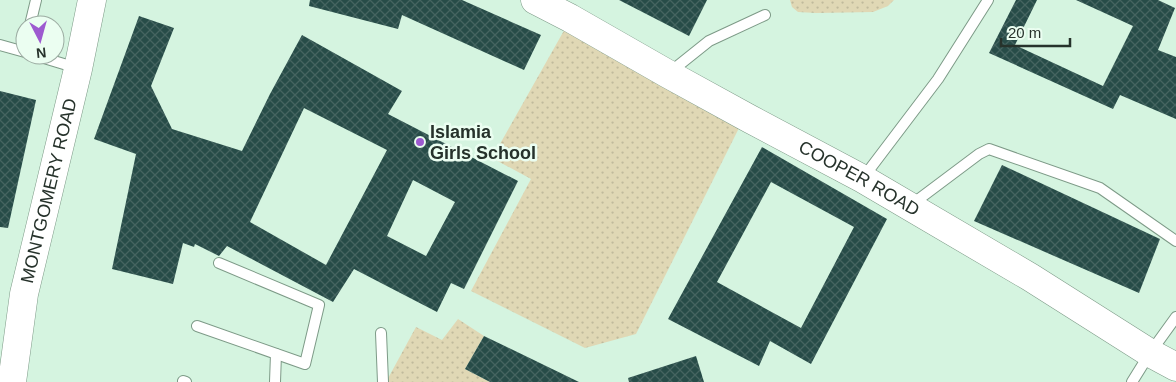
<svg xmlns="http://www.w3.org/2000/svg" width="1176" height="382" font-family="Arial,sans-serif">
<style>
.grass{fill:url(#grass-dots)}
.building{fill:url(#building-cross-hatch);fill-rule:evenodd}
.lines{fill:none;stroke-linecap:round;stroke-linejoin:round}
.lane-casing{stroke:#7d9a87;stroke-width:12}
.secondary-casing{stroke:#7d9a87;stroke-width:29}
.lane{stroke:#fff;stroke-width:10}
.secondary{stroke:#fff;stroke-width:28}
.poi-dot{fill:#9d5ad0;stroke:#ebfef1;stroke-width:2}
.labels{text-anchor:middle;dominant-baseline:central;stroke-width:5;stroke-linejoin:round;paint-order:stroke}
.poi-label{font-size:18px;font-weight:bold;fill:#26322b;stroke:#ebfef1;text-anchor:start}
.street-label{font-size:18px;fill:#26322b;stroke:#ebfef1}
</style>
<defs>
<pattern id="grass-dots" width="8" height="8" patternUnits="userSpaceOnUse" patternTransform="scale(1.25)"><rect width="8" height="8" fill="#e0d8b5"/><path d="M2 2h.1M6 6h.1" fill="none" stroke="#c0ba9c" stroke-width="1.8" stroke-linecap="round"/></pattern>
<pattern id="building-cross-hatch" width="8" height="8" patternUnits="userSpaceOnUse" patternTransform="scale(1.25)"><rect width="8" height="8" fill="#274c48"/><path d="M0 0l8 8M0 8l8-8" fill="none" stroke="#456460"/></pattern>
</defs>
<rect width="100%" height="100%" fill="#d5f4e0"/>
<g class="grass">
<path d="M 790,0 L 894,0 L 888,6 L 873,12 L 816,13 L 798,12 L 792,7 Z"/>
<path d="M 566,27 L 740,126 L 636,334 L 585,348 L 471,291 L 531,179 L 492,158 Z"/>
<path d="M 458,319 L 484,336 L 465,369 L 490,382 L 386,382 L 416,327 L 442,340 Z"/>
</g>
<g class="building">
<path d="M 310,0 L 462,0 L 541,35 L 524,70 L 402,15 L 398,29 L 309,6 Z"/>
<path d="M 619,0 L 707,0 L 689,36 Z"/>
<path d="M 1016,0 L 1037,0 L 1015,45 L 1103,86 L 1133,26 L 1076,0 L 1158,0 L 1175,8 L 1158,50 L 1176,57 L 1176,119 L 1120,95 L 1113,109 L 989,53 Z"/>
<path d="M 139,16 L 174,28 L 151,86 L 172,129 L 242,151 L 270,94 L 302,35 L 402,91 L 388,114 L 518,181 L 464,289 L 451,283 L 437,312 L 354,269 L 333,302 L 227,246 L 219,256 L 195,244 L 194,247 L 183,243 L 173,284 L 112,269 L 136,154 L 94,139 ZM 304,108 L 387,150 L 326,265 L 250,222 ZM 413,180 L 455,202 L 426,256 L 387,236 Z"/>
<path d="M 0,91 L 36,100 L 8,228 L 0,227 Z"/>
<path d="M 762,147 L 887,219 L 811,364 L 770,341 L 759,366 L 668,319 ZM 771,182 L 854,227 L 801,328 L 717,282 Z"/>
<path d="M 1002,165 L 1160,239 L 1139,293 L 974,221 Z"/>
<path d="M 484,336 L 579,382 L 490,382 L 465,369 Z"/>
<path d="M 696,356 L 704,382 L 629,382 L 628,378 Z"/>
</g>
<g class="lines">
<g class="lane-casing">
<g id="lane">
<path d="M 30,25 L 36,0"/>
<path d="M 0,45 L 25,52"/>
<path d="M 34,55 L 77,68"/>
<path d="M 669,73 L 709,41 L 765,15"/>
<path d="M 863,178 L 938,79 L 988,0"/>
<path d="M 911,205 L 979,154 L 989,149 L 1100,188 L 1176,241"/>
<path d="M 197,326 L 305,364 L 319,305 L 219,263"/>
<path d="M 381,333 L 383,382"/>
<path d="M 183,381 L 186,382"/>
<path d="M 275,382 L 276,354"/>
<path d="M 1132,382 L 1150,353 L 1176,317"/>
</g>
</g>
<g class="secondary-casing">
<g id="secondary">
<path id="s1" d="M 535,0 L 570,18 L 668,74 L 750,119 L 863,179 L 1030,277 L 1150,353 L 1176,367"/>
<path id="s2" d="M 12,382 L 24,294 L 78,69 L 92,0"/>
</g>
</g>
<use href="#lane" class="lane"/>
<use href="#secondary" class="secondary"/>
</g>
<circle class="poi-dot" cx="420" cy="142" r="5"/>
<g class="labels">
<g class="poi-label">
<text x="430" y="132">Islamia<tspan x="430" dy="21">Girls School</tspan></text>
</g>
<g class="street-label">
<text stroke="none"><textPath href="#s1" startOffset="370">COOPER ROAD</textPath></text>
<text stroke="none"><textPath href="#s2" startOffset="195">MONTGOMERY ROAD</textPath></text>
</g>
</g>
<g transform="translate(40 40) rotate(174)"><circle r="24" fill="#ebfef1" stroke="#9caca2"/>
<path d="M0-4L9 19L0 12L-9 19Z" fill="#9d5ad0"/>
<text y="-8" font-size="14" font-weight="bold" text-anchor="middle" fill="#26322b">N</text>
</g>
<path d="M1001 38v8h69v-8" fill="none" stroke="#26322b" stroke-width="2.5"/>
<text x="1008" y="38" font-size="15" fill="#26322b" stroke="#ebfef1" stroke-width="4" paint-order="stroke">20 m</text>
</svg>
